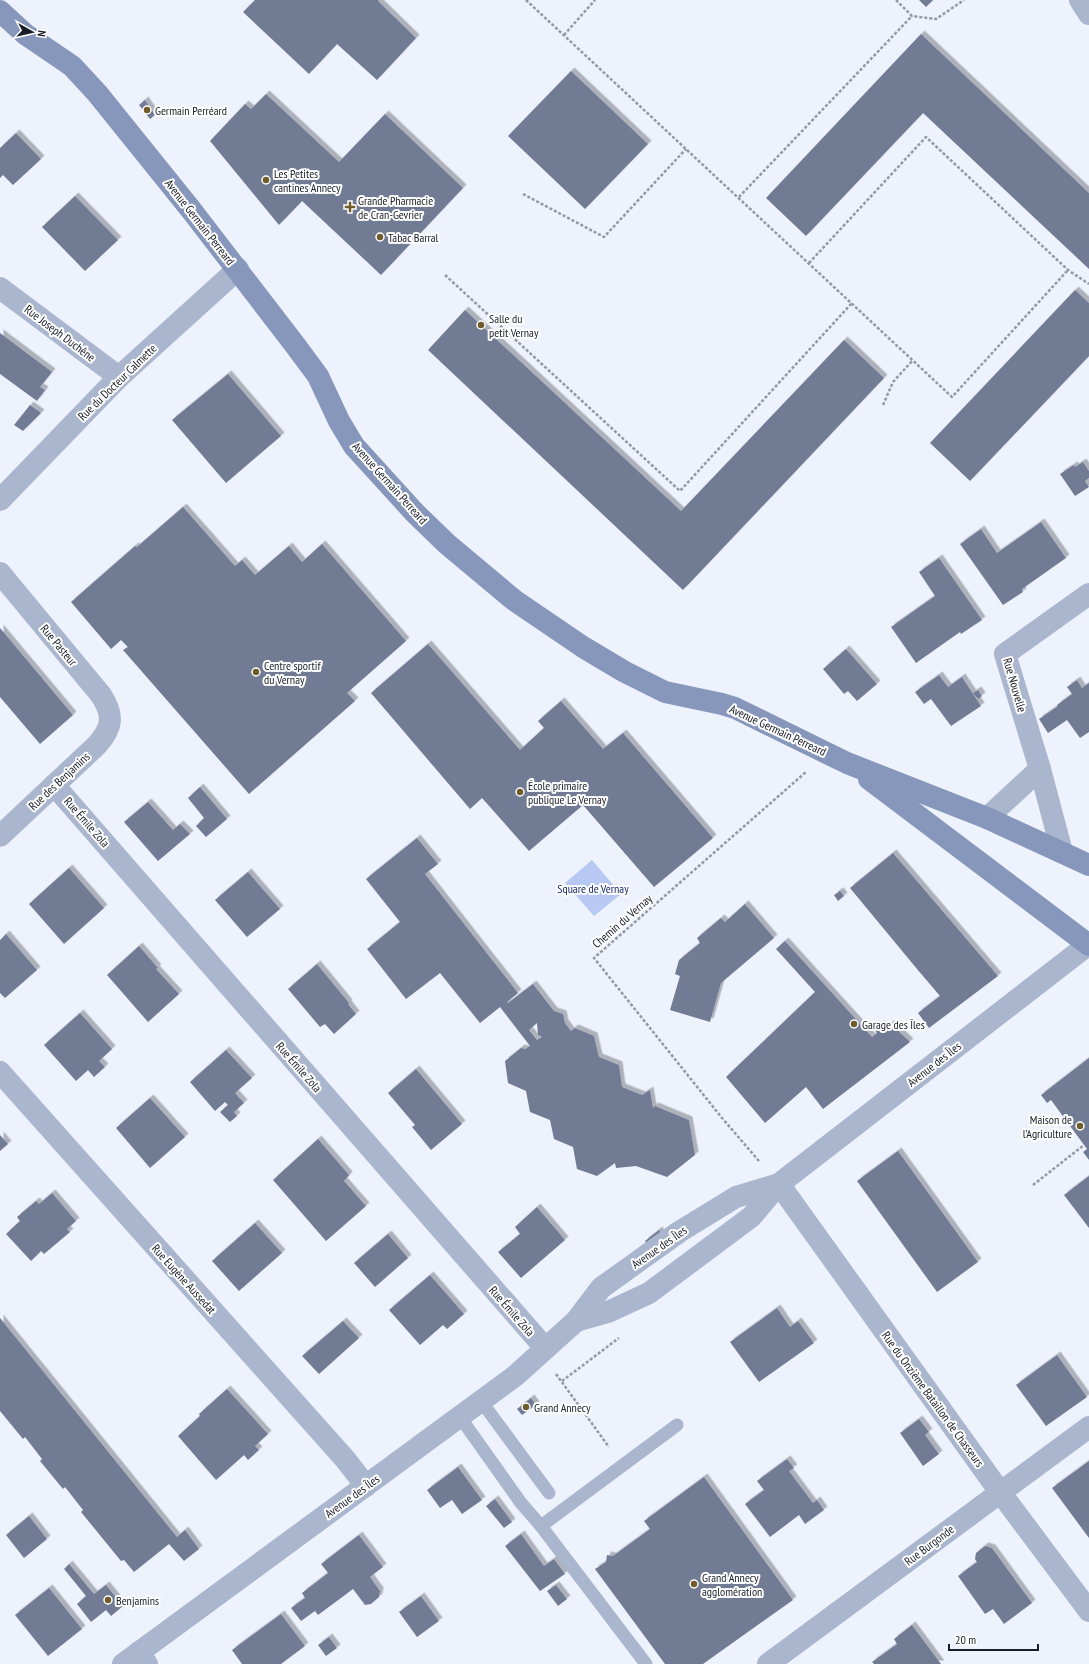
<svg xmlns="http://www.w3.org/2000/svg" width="1089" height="1664" font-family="'PT Sans Narrow',sans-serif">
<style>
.green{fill:#b7c8f3}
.building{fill:#717b94;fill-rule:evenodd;filter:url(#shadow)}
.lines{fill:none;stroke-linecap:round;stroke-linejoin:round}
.path{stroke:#9398a2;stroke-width:2.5;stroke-dasharray:3 2;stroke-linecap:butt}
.service{stroke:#aab5ce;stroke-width:13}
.minor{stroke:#aab5ce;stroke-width:22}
.tertiary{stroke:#aab5ce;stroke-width:22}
.secondary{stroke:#8797bc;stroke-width:22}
.poi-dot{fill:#705c2b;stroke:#fff;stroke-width:1.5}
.labels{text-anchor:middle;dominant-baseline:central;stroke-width:4;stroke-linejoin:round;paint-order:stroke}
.poi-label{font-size:12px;fill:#181c26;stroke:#fff;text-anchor:start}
.street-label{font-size:12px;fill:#181c26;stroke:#fff}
.park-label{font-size:12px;fill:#17296a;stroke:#fff}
</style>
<defs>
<filter id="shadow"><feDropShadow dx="3.5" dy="-3.5" stdDeviation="0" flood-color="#0004"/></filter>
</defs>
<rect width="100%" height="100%" fill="#edf2fd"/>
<path class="green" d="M 592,860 L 621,894 L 594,916 L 565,883 Z"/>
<g class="building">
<path d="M 255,0 L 379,0 L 378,1 L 416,38 L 377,80 L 337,44 L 309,74 L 243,12 Z"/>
<path d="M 919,0 L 933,0 L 926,7 Z"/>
<path d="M 921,34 L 1089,193 L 1089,269 L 923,113 L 806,236 L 766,198 Z"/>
<path d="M 571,71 L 648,144 L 585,209 L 508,136 Z"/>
<path d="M 266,94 L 339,162 L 385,114 L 463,188 L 381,275 L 302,201 L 279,225 L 210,141 L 245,104 L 251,109 Z"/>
<path d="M 145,100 L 155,115 L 150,119 L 139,105 Z"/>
<path d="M 16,133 L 41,159 L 13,185 L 3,175 L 0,178 L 0,148 Z"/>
<path d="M 75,196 L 118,240 L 85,271 L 42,227 Z"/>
<path d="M 1075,290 L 1089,303 L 1089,356 L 970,481 L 930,443 Z"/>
<path d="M 465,310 L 681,511 L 844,340 L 884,378 L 683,590 L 428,350 Z"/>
<path d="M 0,333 L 52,372 L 40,387 L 45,390 L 37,401 L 0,374 Z"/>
<path d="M 228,374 L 281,436 L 226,483 L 172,420 Z"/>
<path d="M 30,405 L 41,413 L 23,431 L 14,425 Z"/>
<path d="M 1083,462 L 1089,471 L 1089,478 L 1085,481 L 1089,487 L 1075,496 L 1060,474 L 1074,465 L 1075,467 Z"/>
<path d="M 183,507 L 235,566 L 242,560 L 255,575 L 289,546 L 302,562 L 322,544 L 406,641 L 347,693 L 355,701 L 249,794 L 123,650 L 128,647 L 121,640 L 111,649 L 71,602 L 135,546 L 137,547 Z"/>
<path d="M 1041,522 L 1066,558 L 1022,589 L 1023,592 L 1003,605 L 960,544 L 981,529 L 997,553 Z"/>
<path d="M 939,558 L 982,620 L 961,634 L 960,632 L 916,663 L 891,627 L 935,596 L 919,572 Z"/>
<path d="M 0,628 L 73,715 L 40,744 L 0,697 Z"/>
<path d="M 428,644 L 520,750 L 544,728 L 538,721 L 561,701 L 603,749 L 623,733 L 713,838 L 654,887 L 583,805 L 529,851 L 482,798 L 470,809 L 371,693 Z"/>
<path d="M 846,649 L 877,684 L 857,701 L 848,691 L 844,694 L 823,669 Z"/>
<path d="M 939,675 L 948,687 L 962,677 L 981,706 L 951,726 L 931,699 L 924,704 L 915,692 Z"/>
<path d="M 1077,680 L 1082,688 L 1089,683 L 1089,732 L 1080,738 L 1067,720 L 1048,733 L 1039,719 L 1058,706 L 1057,705 L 1072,694 L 1067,687 Z"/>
<path d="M 978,690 L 982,696 L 978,699 L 973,693 Z"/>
<path d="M 200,787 L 227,819 L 206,837 L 196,826 L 204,818 L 188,798 Z"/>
<path d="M 148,802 L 173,830 L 180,824 L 190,834 L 158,861 L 124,822 Z"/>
<path d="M 417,838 L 438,864 L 425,874 L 518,993 L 507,1002 L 508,1003 L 533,984 L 554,1011 L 563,1014 L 565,1023 L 571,1031 L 575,1028 L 594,1036 L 599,1057 L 619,1065 L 622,1087 L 642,1095 L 650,1090 L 653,1108 L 655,1106 L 689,1120 L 695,1155 L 667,1177 L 636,1166 L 616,1168 L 615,1163 L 597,1176 L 577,1169 L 573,1147 L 554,1139 L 550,1120 L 530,1112 L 526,1091 L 508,1083 L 505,1061 L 521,1048 L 525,1049 L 530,1046 L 500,1007 L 480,1023 L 440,973 L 406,999 L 367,949 L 400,922 L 366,879 ZM 537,1023 L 538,1035 L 542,1037 L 537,1040 L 529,1030 Z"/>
<path d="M 893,853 L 998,976 L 929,1028 L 918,1013 L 940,996 L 917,969 L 850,888 Z"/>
<path d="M 69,868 L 104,908 L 64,944 L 29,904 Z"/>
<path d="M 248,872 L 280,909 L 247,937 L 215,900 Z"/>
<path d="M 840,891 L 844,896 L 838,901 L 834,895 Z"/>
<path d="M 745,904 L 774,938 L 721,983 L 710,1022 L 670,1010 L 680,976 L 675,974 L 679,960 L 700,943 L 697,938 L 721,918 L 725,922 Z"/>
<path d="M 6,934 L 37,970 L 5,998 L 0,993 L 0,940 Z"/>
<path d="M 785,941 L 872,1037 L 877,1033 L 874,1029 L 881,1024 L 884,1028 L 891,1024 L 910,1042 L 823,1109 L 806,1087 L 765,1123 L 726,1077 L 815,992 L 776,949 Z"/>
<path d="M 139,946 L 158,968 L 156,969 L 179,994 L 148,1022 L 107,975 Z"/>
<path d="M 317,964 L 349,1003 L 348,1004 L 356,1014 L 334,1034 L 325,1024 L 320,1027 L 288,989 Z"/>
<path d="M 80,1013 L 112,1049 L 99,1061 L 105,1067 L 94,1077 L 88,1070 L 76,1081 L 44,1045 Z"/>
<path d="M 226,1050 L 252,1078 L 235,1093 L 244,1103 L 234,1112 L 237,1116 L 230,1122 L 220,1112 L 228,1105 L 225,1102 L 215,1111 L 190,1082 Z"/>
<path d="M 1089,1058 L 1089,1160 L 1083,1152 L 1087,1149 L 1051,1100 L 1047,1103 L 1041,1095 Z"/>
<path d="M 416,1069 L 462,1124 L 431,1150 L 412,1127 L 415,1125 L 388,1093 Z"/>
<path d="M 150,1098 L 185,1137 L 150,1168 L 116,1128 Z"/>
<path d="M 0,1135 L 8,1144 L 0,1151 Z"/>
<path d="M 318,1139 L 349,1175 L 344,1181 L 366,1206 L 326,1241 L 273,1180 Z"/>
<path d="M 898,1151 L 978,1262 L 937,1292 L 857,1181 Z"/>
<path d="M 1089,1176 L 1089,1228 L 1064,1195 Z"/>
<path d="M 52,1193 L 76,1221 L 67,1229 L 70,1232 L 44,1254 L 41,1251 L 31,1261 L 6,1234 L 20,1221 L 17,1217 L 36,1201 L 39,1204 Z"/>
<path d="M 537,1207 L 565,1240 L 521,1278 L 498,1252 L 520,1234 L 515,1227 Z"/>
<path d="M 255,1223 L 282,1253 L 239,1291 L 212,1261 Z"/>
<path d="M 659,1230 L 663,1237 L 649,1247 L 645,1241 Z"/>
<path d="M 388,1234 L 408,1258 L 375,1287 L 354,1263 Z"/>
<path d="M 430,1275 L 464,1314 L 447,1329 L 443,1325 L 420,1345 L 389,1310 Z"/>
<path d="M 777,1308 L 790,1327 L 798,1321 L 814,1343 L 759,1382 L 730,1342 Z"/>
<path d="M 0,1318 L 177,1537 L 185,1530 L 199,1549 L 184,1561 L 169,1544 L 134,1572 L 124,1560 L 121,1561 L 81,1512 L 83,1510 L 65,1487 L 63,1489 L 40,1461 L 42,1459 L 25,1437 L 23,1439 L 0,1411 Z"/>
<path d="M 343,1321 L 359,1338 L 319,1374 L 302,1356 Z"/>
<path d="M 1057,1355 L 1087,1397 L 1046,1426 L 1016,1385 Z"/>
<path d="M 227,1389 L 268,1434 L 255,1446 L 259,1450 L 248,1460 L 244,1455 L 216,1480 L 178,1436 L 200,1416 L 199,1414 Z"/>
<path d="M 531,1398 L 536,1405 L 522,1415 L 517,1409 Z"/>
<path d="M 919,1419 L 929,1432 L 925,1435 L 939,1454 L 923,1466 L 900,1433 Z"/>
<path d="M 787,1459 L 794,1468 L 789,1471 L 813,1503 L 817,1500 L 824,1510 L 805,1524 L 799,1515 L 770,1537 L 745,1504 L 764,1490 L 757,1481 Z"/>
<path d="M 1089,1461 L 1089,1538 L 1052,1488 Z"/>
<path d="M 458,1467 L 482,1500 L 462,1514 L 452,1500 L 440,1508 L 427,1490 Z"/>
<path d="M 704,1477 L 793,1600 L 703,1664 L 665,1664 L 595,1569 L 606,1562 L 607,1555 L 613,1556 L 650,1529 L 644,1521 Z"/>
<path d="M 495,1499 L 512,1522 L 504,1528 L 486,1506 Z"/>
<path d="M 29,1516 L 47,1539 L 24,1558 L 6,1535 Z"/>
<path d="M 521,1534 L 544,1566 L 554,1559 L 565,1574 L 540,1591 L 505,1546 Z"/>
<path d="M 359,1535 L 383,1567 L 370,1577 L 380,1591 L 379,1597 L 371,1604 L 365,1605 L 353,1589 L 318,1615 L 315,1611 L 301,1621 L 291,1608 L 305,1598 L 302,1593 L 328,1573 L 321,1564 Z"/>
<path d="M 985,1546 L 992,1548 L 1032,1603 L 1004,1624 L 993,1609 L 985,1614 L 958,1576 L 977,1562 L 975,1559 L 976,1553 Z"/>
<path d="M 69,1564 L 94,1594 L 106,1585 L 123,1606 L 111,1616 L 106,1610 L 91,1622 L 77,1604 L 86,1596 L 64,1569 Z"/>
<path d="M 556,1585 L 567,1599 L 558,1606 L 547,1591 Z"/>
<path d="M 49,1588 L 82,1629 L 48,1656 L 15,1615 Z"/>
<path d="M 421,1596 L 439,1621 L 417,1637 L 399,1612 Z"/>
<path d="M 281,1614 L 305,1646 L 281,1664 L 242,1664 L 232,1650 Z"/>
<path d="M 912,1625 L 941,1664 L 874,1664 L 872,1662 L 897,1644 L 894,1639 Z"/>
<path d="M 329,1637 L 337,1648 L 326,1656 L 318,1645 Z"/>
</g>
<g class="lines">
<g class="path">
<path d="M 526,0 L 952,397 L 1068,270"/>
<path d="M 896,0 L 912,16 L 936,19 L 964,0"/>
<path d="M 564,35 L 595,0"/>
<path d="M 523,194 L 604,237 L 686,149"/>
<path d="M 739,197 L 912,16"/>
<path d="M 809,263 L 926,137 L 1068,270 L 1089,284"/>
<path d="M 445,275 L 680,491 L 852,303"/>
<path d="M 883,405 L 893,382 L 913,360"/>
<path d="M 759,1161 L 722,1118 L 594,958 L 806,772"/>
<path d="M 1033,1185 L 1084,1145"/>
<path d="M 556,1374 L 609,1447"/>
<path d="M 562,1381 L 619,1338"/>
</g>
<g class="service">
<path d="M 481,1401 L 549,1493"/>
<path d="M 460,1417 L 521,1503 L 541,1526 L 677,1425"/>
<path d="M 541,1526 L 646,1664"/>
</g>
<g class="minor">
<path d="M 1080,0 L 1089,14"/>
<path d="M 0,288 L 119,377"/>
<path d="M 0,500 L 119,377 L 238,269"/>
<path d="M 0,573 L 101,695 C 114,715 113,727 97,745 L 0,836"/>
<path d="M 54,785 L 545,1348"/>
<path d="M 987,818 L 1040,769"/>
<path d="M 1062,852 L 1040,769 L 1005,654 L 1089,594"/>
<path d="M 0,1072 L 345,1459 L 366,1486"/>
<path d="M 779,1184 L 1000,1492 L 1089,1611"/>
<path d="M 139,1652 L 147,1664"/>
<path d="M 768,1664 L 1089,1427"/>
</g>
<g class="tertiary">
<path d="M 576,1321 L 608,1312 L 649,1293 L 751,1217 L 779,1184 L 1089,944"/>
<path d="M 123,1664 L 515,1376 L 576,1321 L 601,1288 L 679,1232 L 736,1197 L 779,1184"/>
</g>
<g class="secondary">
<path d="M 0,11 L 25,34 L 72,66 L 97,93 L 192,211 L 295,345 L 318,376 L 339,421 L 354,446 L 414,512 L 447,544 L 514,600 L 583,647 L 625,672 L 665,692 L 722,704 L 735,708 L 847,763 L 987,818 L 1089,865"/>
<path d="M 869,779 L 1089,945"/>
</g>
</g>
<g class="poi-dot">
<circle cx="147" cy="110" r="4"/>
<circle cx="266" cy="180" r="4"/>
<path d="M348 201h4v4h4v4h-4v4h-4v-4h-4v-4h4z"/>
<circle cx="380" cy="237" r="4"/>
<circle cx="481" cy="325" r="4"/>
<circle cx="256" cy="672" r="4"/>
<circle cx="520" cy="792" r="4"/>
<circle cx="854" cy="1024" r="4"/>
<circle cx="1080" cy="1126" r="4"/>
<circle cx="526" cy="1407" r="4"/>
<circle cx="694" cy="1584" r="4"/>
<circle cx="108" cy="1600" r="4"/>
</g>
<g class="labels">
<g class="poi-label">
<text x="155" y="110">Germain Perréard</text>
<text x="274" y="173">Les Petites<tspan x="274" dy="14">cantines Annecy</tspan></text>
<text x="358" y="200">Grande Pharmacie<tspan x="358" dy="14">de Cran-Gevrier</tspan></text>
<text x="388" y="237">Tabac Barral</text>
<text x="489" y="318">Salle du<tspan x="489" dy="14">petit Vernay</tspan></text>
<text x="264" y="665">Centre sportif<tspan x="264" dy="14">du Vernay</tspan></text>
<text x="528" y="785">École primaire<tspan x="528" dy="14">publique Le Vernay</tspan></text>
<text x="862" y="1024">Garage des Îles</text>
<text x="1072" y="1119" text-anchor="end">Maison de<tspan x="1072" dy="14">l’Agriculture</tspan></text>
<text x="534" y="1407">Grand Annecy</text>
<text x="702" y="1577">Grand Annecy<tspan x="702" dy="14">agglomération</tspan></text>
<text x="116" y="1600">Benjamins</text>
</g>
<g class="street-label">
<text transform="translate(200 222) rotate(52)">Avenue Germain Perreard</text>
<text transform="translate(60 333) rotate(37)">Rue Joseph Duchêne</text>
<text transform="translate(117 382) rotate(-44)">Rue du Docteur Calmette</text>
<text transform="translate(390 483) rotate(48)">Avenue Germain Perreard</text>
<text transform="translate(59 645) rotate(50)">Rue Pasteur</text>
<text transform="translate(1015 685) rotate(74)">Rue Nouvelle</text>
<text transform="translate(778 730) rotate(25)">Avenue Germain Perreard</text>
<text transform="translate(59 781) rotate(-43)">Rue des Benjamins</text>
<text transform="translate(87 822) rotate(49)">Rue Émile Zola</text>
<text transform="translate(622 921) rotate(-41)">Chemin du Vernay</text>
<text transform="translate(934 1064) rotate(-38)">Avenue des Îles</text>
<text transform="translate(299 1067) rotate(49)">Rue Émile Zola</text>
<text transform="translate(659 1247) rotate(-35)">Avenue des Îles</text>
<text transform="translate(184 1279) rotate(48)">Rue Eugène Aussedat</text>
<text transform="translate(512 1311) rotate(49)">Rue Émile Zola</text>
<text transform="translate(933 1399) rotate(54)">Rue du Onzième Bataillon de Chasseurs</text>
<text transform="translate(352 1496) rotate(-36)">Avenue des Îles</text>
<text transform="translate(929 1545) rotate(-37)">Rue Burgonde</text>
</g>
<g class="park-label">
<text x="593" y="888">Square de Vernay</text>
</g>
</g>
<g transform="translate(32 32) rotate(98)" stroke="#ffffff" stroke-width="3" paint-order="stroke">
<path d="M0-3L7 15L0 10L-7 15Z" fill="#181c26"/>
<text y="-6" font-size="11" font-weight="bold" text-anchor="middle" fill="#181c26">N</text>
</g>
<path d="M949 1644v6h89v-6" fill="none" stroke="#181c26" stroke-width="2"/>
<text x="955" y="1644" font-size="12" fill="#181c26" stroke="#ffffff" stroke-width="3" paint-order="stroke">20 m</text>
</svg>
